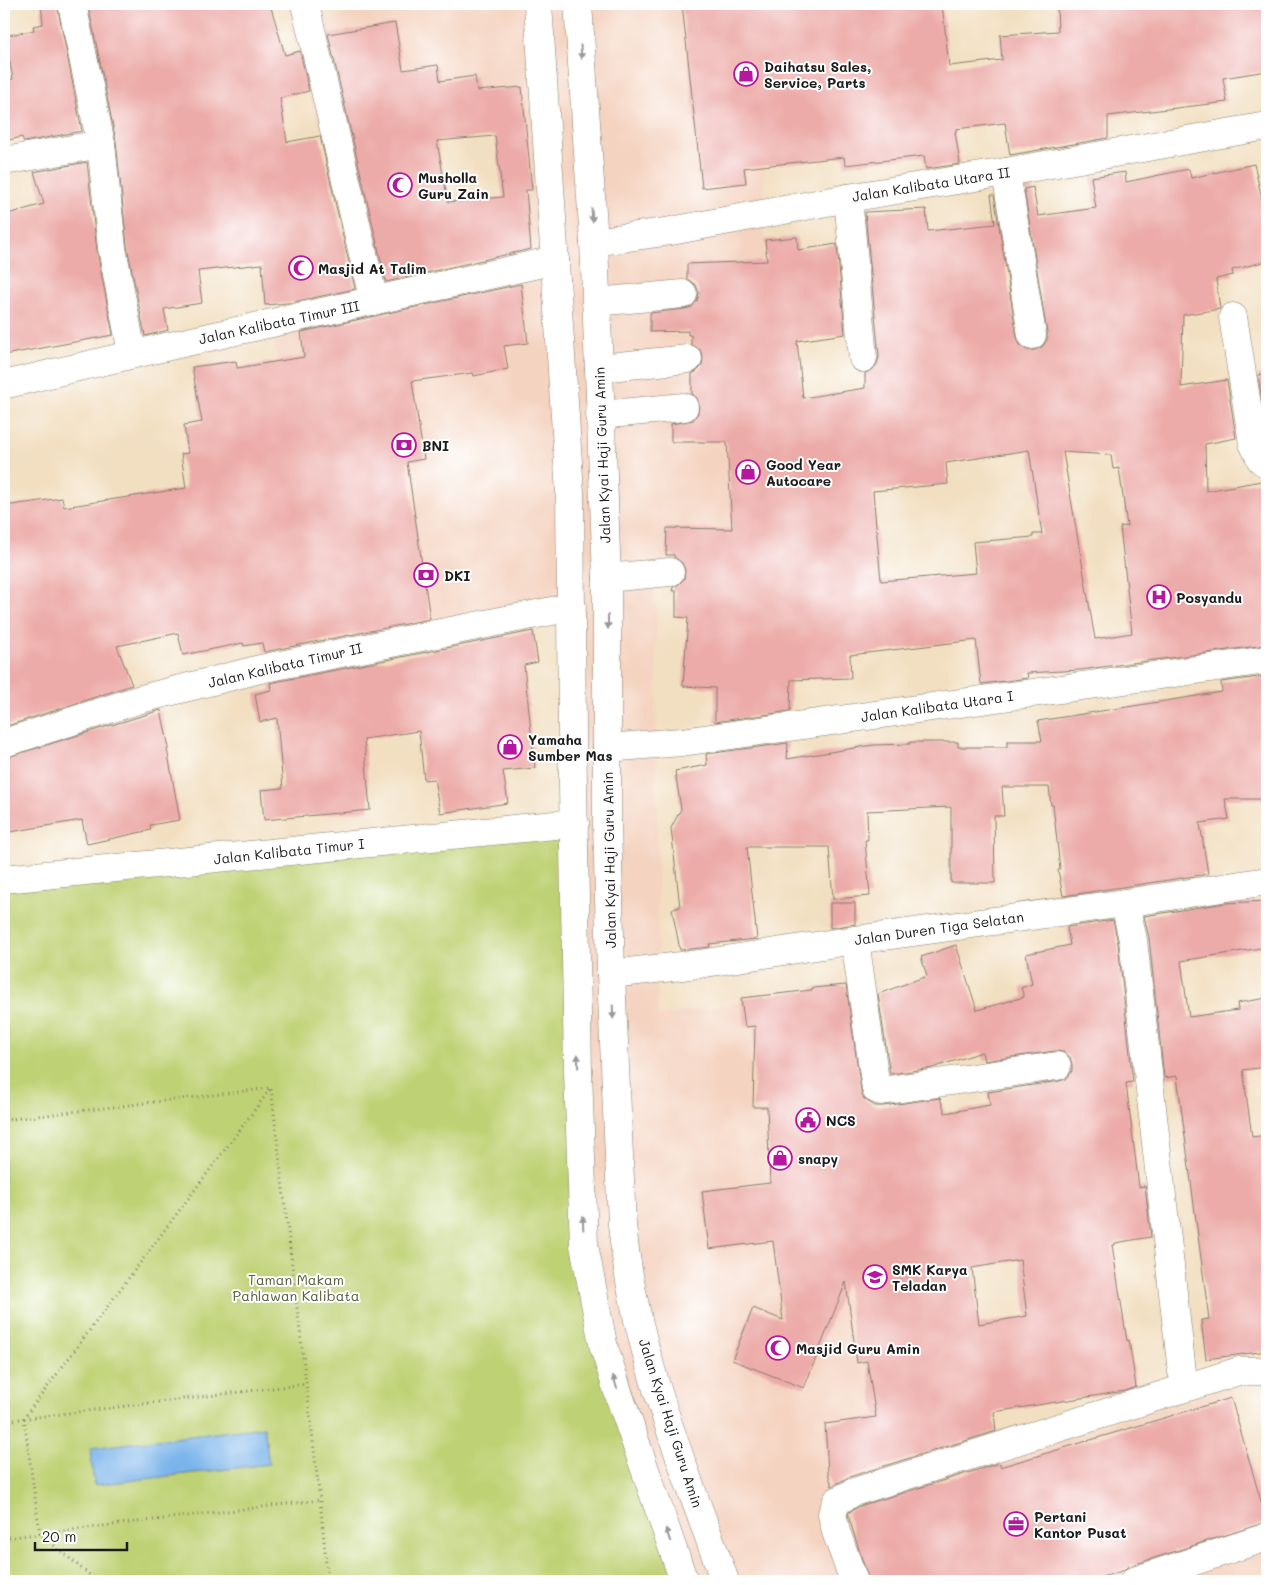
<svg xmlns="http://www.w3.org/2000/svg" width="1271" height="1585" font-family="Mali,sans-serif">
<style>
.built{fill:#f4d3c0}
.green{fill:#bfd174;stroke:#6e7648}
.water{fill:#79b3ea;stroke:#4a6883}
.building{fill:#ecaba8;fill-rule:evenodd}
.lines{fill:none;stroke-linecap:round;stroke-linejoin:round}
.minor-casing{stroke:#877e6e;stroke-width:29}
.major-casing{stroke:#877e6e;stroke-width:29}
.path{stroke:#877e6e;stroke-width:3;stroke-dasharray:1 4;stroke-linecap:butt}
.minor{stroke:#fff;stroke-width:28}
.major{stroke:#fff;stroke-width:28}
.oneway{fill:#999}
.labels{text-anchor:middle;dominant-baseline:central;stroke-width:4;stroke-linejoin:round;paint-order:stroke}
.poi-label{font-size:14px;font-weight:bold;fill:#1c1c1c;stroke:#fff;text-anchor:start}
.street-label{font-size:14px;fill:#1c1c1c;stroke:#fff}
.park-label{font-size:14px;fill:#555b3b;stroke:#fff}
</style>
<rect width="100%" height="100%" fill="#fff"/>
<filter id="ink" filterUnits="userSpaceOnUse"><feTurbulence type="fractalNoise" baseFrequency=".02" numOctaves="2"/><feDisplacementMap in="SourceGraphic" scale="10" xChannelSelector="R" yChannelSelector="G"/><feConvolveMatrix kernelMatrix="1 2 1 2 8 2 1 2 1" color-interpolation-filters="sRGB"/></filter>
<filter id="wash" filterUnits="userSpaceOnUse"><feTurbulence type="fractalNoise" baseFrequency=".0096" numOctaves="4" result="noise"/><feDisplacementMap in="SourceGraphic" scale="20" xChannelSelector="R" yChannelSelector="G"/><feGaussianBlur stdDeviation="1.12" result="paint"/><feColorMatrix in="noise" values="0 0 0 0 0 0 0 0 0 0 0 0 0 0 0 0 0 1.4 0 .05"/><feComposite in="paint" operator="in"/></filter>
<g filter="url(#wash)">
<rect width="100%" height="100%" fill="#f2dfc1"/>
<path class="built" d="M 392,4 L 884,4 L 888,44 L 765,113 L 763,341 L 781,577 L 656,577 L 658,1016 L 849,984 L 845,1179 L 965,1165 L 987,1405 L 1006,1455 L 1230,1387 L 1267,1504 L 1267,1581 L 687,1581 L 583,1233 L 572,607 L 336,667 L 271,327 L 513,275 L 502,111 L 319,127 L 291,27 Z"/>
<path class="green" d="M 575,823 L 583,1233 L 685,1581 L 4,1581 L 4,879 Z"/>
<path class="water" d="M 264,1427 L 269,1464 L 94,1485 L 90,1448 Z"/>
<g id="blocks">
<g class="building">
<path d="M 41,4 L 57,4 L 82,131 L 24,142 L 22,137 L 4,141 L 4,81 L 13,79 L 5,36 L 34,30 L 33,26 L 43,24 Z"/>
<path d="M 88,4 L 270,4 L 285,55 L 300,51 L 309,91 L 280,98 L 287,142 L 320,136 L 355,289 L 289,303 L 265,305 L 262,264 L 198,271 L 202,303 L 164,309 L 168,330 L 145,336 L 127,246 L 116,141 Z"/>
<path d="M 682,4 L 942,4 L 949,66 L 1002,60 L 1000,35 L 1058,31 L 1057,4 L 1267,4 L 1267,71 L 1223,78 L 1227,102 L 1108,116 L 1108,138 L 1010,155 L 1005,123 L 956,129 L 956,132 L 955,132 L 960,164 L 926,169 L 924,156 L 845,165 L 844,157 L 744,168 L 746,183 L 702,188 Z"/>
<path d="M 395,23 L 403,70 L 438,65 L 440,81 L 475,76 L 477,91 L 522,87 L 532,190 L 526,190 L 531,249 L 386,282 L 328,34 ZM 495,136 L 503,197 L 448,202 L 437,141 Z"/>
<path d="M 87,162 L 97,251 L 113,335 L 4,355 L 4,215 L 44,204 L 34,172 Z"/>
<path d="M 1254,164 L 1267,221 L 1267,261 L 1232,270 L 1233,275 L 1216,279 L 1220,309 L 1183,315 L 1181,387 L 1227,380 L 1236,438 L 1205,444 L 1206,491 L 1267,480 L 1267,625 L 1263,625 L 1265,645 L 1080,670 L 1027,673 L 1028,678 L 981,684 L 976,640 L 850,655 L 851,678 L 791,680 L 790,711 L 715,722 L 715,688 L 683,686 L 688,618 L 676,617 L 676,591 L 672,591 L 673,587 L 679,584 L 684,579 L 685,570 L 682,563 L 674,557 L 674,555 L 666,555 L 667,528 L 732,529 L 727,442 L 671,442 L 671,424 L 693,420 L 698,413 L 699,405 L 697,398 L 692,394 L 692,374 L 697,371 L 702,366 L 703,357 L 700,350 L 691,344 L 691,335 L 688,335 L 688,331 L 650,332 L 650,313 L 685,309 L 692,307 L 697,301 L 699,293 L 696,285 L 687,279 L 687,264 L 767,261 L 765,240 L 797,237 L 798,250 L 837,244 L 845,334 L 797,341 L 803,398 L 865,388 L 865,373 L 872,370 L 877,364 L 879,357 L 865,212 L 926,209 L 928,231 L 995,224 L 991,195 L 994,195 L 1017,337 L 1020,345 L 1027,350 L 1034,350 L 1042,347 L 1047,340 L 1047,333 L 1024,189 L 1033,187 L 1038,216 L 1096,208 L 1091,177 L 1125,172 L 1126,182 L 1189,169 L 1191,178 ZM 1029,450 L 1042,534 L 1033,534 L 1033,537 L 973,542 L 976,573 L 881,581 L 873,491 L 948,484 L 946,463 ZM 1063,452 L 1111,455 L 1113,469 L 1119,468 L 1127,526 L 1120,527 L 1132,633 L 1095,639 Z"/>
<path d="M 521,284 L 528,343 L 504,346 L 508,369 L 474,376 L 473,373 L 412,381 L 424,459 L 407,462 L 430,619 L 264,652 L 262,643 L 244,646 L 243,643 L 183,655 L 178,633 L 117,646 L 132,685 L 4,727 L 4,544 L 7,543 L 4,506 L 62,498 L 64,507 L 186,488 L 181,454 L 188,453 L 184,425 L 202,422 L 192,367 L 236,361 L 237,368 L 304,357 L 301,332 Z"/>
<path d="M 1267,373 L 1267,433 L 1258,375 Z"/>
<path d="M 533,631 L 538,662 L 524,665 L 535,768 L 503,771 L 508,803 L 440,813 L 434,779 L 424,780 L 419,731 L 364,739 L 370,810 L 264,820 L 261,790 L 283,788 L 277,718 L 260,722 L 255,694 L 271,690 L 270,683 Z"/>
<path d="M 1267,676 L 1267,799 L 1225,799 L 1229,819 L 1200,823 L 1208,874 L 1063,896 L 1058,870 L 1060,869 L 1053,805 L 1051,805 L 1049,787 L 1002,787 L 1004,816 L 994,816 L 995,883 L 951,883 L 951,807 L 867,811 L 868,840 L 865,840 L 870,896 L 833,899 L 829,847 L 747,847 L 757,939 L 709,944 L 710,947 L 680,950 L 672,909 L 680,907 L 671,828 L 681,809 L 675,771 L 707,765 L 706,754 L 788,743 L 787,759 L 873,745 L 910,744 L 910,742 L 958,742 L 958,747 L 1007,747 L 1007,741 L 1042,741 L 1038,721 L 1222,692 L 1221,682 Z"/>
<path d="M 161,710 L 169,748 L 167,749 L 180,820 L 150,825 L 151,830 L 87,844 L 82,820 L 4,833 L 4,758 Z"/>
<path d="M 1267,901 L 1267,947 L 1181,961 L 1189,1017 L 1238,1010 L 1237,1003 L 1267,998 L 1267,1067 L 1243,1070 L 1252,1137 L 1267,1135 L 1267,1351 L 1206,1359 L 1201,1320 L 1209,1319 L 1177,1076 L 1164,1078 L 1149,938 L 1144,916 L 1226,903 Z"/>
<path d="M 830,903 L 855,903 L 855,924 L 830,928 Z"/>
<path d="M 1113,920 L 1118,943 L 1133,1082 L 1126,1083 L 1139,1187 L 1145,1186 L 1151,1237 L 1115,1243 L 1115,1245 L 1112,1245 L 1127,1341 L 1129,1340 L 1136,1387 L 1125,1391 L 994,1412 L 996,1431 L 849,1477 L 832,1486 L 828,1473 L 825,1424 L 876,1417 L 867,1361 L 857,1363 L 846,1282 L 804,1388 L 732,1360 L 753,1308 L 783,1320 L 773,1241 L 709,1249 L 702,1191 L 770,1183 L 767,1107 L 753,1107 L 755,1026 L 745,1027 L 741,998 L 812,990 L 812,988 L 846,985 L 861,1091 L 864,1099 L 875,1106 L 883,1106 L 940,1098 L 945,1113 L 990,1105 L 988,1092 L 1059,1081 L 1066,1079 L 1072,1071 L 1072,1064 L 1070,1057 L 1063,1052 L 1055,1051 L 984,1061 L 982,1052 L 932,1068 L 890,1074 L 878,994 L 927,976 L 921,957 L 956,945 L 977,1010 L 1024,997 L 1021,988 L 1032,984 L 1026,954 L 1070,945 L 1067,927 ZM 1020,1260 L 1027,1316 L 979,1324 L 972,1268 Z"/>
<path d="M 1231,1398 L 1267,1522 L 1129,1566 L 1122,1571 L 1088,1581 L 869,1581 L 848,1515 L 849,1512 L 860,1506 L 1000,1463 L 1000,1467 Z"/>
</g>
</g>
</g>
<g filter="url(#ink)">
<use href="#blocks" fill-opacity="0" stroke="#877e6e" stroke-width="1"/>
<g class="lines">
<g class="minor-casing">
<g id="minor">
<path d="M 72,4 L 101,144 L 112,248 L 132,353"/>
<path d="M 305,4 L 374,301"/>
<path d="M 4,161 L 101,144"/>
<path d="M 1006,172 L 1032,335"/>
<path d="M 848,198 L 863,358"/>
<path d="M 594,242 L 671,231 L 848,198 L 1006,172 L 1267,126"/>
<path d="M 596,302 L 683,294"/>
<path d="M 1233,317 L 1253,443 L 1261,460 L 1267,464"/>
<path d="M 599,368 L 688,359"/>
<path d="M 4,385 C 187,340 371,302 555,260"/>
<path d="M 600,415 L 684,407"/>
<path d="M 607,578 L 670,572"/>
<path d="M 4,743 L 141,699 L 260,669 L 572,607"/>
<path d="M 607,748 L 682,742 L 1267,660"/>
<path d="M 4,879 L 575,823"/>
<path d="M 1125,903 L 1133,940 L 1182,1372"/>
<path d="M 855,940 L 876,1089 L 881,1091 L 1057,1066"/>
<path d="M 611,974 L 699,964 L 855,940 L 1125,903 L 1267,881"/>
<path d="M 854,1581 L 836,1532 L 832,1514 L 837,1501 L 854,1492 L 1239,1371 L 1267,1371"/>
<path d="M 1134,1581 L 1267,1537"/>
</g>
</g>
<g class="major-casing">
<g id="major">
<path d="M 538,4 L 570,493 L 572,730 L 578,1071 L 584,1245 L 603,1344 L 619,1395 L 684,1581"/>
<path d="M 578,4 L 594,242 L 607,578 L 607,824 L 611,974 L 622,1225 C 634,1349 683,1465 725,1581"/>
</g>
</g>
<g class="path">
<path d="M 4,1120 L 271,1088 L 320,1500 L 328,1581"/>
<path d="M 4,1421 L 306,1384"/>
<path d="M 4,1538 L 320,1500"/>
<path d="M 97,1581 L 40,1534 L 24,1418 L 271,1088"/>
</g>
<use href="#minor" class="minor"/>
<use href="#major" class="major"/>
</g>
<defs><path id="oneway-solid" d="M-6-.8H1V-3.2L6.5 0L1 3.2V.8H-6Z" transform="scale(1.25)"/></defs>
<g class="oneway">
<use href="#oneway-solid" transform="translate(581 52) rotate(86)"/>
<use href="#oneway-solid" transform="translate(592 215) rotate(86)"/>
<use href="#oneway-solid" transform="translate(608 622) rotate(90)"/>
<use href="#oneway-solid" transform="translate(613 1012) rotate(88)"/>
<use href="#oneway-solid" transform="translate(578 1061) rotate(-91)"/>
<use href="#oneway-solid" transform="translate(583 1223) rotate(-93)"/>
<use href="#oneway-solid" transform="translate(615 1382) rotate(-107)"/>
<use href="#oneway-solid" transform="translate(668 1535) rotate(-109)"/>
</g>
</g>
<defs>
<g id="shop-ring" transform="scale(1.25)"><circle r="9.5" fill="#fff" stroke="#b5179e" stroke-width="1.5"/><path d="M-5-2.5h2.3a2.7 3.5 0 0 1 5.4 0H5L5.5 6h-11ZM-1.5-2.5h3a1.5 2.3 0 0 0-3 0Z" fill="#b5179e"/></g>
<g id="mosque-ring" transform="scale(1.25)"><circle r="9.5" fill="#fff" stroke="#b5179e" stroke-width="1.5"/><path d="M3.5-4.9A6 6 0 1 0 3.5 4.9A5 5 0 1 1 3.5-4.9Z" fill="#b5179e"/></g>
<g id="bank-ring" transform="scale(1.25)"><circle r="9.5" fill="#fff" stroke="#b5179e" stroke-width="1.5"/><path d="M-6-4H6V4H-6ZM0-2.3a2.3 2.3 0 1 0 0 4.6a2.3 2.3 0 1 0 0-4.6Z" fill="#b5179e"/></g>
<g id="hospital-ring" transform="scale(1.25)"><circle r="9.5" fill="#fff" stroke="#b5179e" stroke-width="1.5"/><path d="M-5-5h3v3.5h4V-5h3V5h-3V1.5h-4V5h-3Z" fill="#b5179e"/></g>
<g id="civic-ring" transform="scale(1.25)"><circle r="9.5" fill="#fff" stroke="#b5179e" stroke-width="1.5"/><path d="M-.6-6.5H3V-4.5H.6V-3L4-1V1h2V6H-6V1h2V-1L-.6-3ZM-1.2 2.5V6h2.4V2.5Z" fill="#b5179e"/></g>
<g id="school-ring" transform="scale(1.25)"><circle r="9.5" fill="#fff" stroke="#b5179e" stroke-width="1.5"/><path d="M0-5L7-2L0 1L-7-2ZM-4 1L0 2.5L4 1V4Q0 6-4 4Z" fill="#b5179e"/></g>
<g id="office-ring" transform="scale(1.25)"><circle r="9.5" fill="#fff" stroke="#b5179e" stroke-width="1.5"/><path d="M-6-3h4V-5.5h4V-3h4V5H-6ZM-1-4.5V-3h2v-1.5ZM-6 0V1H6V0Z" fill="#b5179e"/></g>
</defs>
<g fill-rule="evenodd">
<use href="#shop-ring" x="746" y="74"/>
<use href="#mosque-ring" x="400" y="185"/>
<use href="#mosque-ring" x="301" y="268"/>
<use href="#bank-ring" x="404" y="445"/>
<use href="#shop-ring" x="748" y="472"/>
<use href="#bank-ring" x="426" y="575"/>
<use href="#hospital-ring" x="1159" y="597"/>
<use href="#shop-ring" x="510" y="747"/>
<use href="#civic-ring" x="808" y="1120"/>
<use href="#shop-ring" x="780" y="1158"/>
<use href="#school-ring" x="875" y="1277"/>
<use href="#mosque-ring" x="778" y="1348"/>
<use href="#office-ring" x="1016" y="1524"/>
</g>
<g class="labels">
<g class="poi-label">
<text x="764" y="66">Daihatsu Sales,<tspan x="764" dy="16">Service, Parts</tspan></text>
<text x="418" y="177">Musholla<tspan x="418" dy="16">Guru Zain</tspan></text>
<text x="318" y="268">Masjid At Talim</text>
<text x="422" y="445">BNI</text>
<text x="766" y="464">Good Year<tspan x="766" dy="16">Autocare</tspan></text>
<text x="444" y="575">DKI</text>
<text x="1176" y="597">Posyandu</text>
<text x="528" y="739">Yamaha<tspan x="528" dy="16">Sumber Mas</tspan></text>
<text x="826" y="1120">NCS</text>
<text x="798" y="1158">snapy</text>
<text x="892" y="1269">SMK Karya<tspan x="892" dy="16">Teladan</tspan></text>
<text x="796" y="1348">Masjid Guru Amin</text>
<text x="1034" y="1516">Pertani<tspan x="1034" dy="16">Kantor Pusat</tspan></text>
</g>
<g class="street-label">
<text transform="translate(931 184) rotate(-9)">Jalan Kalibata Utara II</text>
<text transform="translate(279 322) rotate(-12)">Jalan Kalibata Timur III</text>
<text transform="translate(602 455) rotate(-92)">Jalan Kyai Haji Guru Amin</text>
<text transform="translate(285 665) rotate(-13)">Jalan Kalibata Timur II</text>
<text transform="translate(937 706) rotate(-8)">Jalan Kalibata Utara I</text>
<text transform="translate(289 851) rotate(-6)">Jalan Kalibata Timur I</text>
<text transform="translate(609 860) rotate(-91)">Jalan Kyai Haji Guru Amin</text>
<text transform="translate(939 928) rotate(-8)">Jalan Duren Tiga Selatan</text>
<text transform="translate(671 1423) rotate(72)">Jalan Kyai Haji Guru Amin</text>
</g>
<g class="park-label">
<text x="296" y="1279">Taman Makam<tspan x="296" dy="16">Pahlawan Kalibata</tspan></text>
</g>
</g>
<rect width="1271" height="1585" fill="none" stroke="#fff" stroke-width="20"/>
<path d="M35 1542v8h92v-8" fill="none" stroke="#1c1c1c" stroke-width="2.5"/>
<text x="42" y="1542" font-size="15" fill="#1c1c1c" stroke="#ffffff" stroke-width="4" paint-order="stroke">20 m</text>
</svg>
